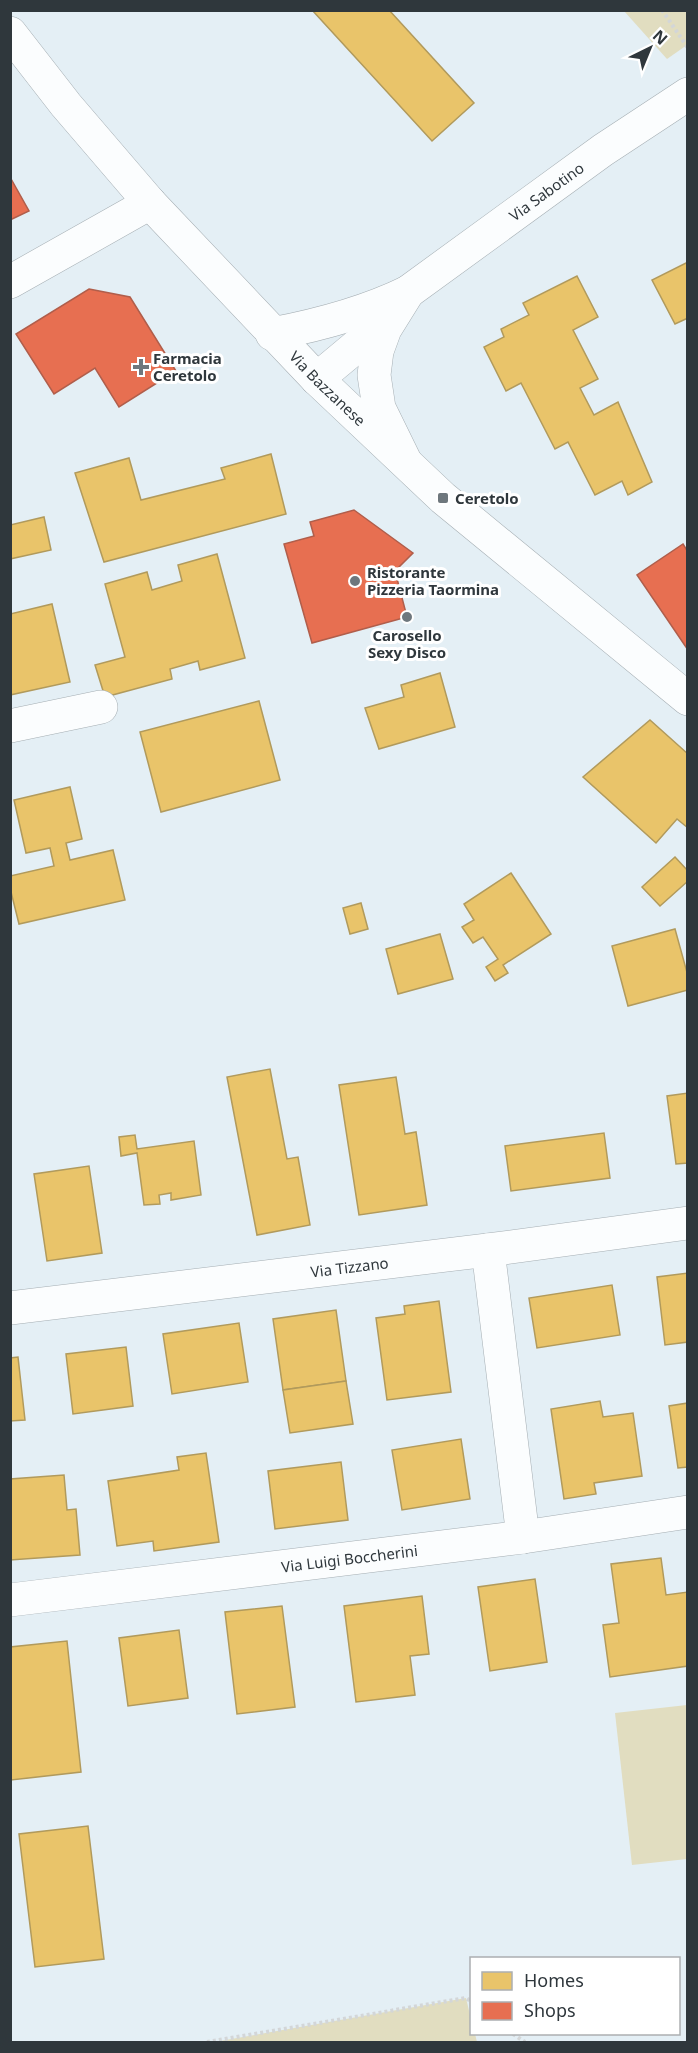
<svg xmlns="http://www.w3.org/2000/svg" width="698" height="2053" font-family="'Noto Sans',sans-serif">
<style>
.green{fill:#e1ddc0}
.homes{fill:#e9c46a;stroke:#b19a5c;stroke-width:1.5}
.shops{fill:#e76f51;stroke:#b05e4b;stroke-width:1.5}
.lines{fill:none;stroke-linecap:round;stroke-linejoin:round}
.minor-casing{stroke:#a5aeb3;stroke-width:34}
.tertiary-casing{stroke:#a5aeb3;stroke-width:34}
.secondary-casing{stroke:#a5aeb3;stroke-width:34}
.path{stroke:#d3d6d8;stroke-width:4;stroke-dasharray:3 3;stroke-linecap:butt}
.minor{stroke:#fbfdfe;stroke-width:33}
.tertiary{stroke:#fbfdfe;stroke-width:33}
.secondary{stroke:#fbfdfe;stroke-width:33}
.poi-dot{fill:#6e777d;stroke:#fff;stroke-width:2}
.labels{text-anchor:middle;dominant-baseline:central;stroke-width:6;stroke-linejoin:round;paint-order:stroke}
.street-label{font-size:15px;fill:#2f373c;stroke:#fff}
.poi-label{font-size:15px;font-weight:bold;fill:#2f373c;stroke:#fff;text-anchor:start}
</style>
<rect width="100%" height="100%" fill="#e4eff5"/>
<g class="green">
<path d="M 624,11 L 687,11 L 687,45 L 667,59 Z"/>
<path d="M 687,1705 L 687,1859 L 632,1865 L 615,1713 Z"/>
<path d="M 466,1998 L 471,2019 L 472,2034 L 475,2034 L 477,2042 L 214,2042 Z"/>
</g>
<g class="homes">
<path d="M 312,10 L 389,10 L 474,103 L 432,141 Z"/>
<path d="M 688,262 L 688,318 L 675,324 L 652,280 Z"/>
<path d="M 577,276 L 598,317 L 573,330 L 598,379 L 580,388 L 594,415 L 618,402 L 652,482 L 628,495 L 622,481 L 595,495 L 568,442 L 555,449 L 521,383 L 506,391 L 484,347 L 504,337 L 501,329 L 529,315 L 523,303 Z"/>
<path d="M 271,454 L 286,514 L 104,562 L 75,473 L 129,458 L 141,500 L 225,479 L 221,468 Z"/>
<path d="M 44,517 L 51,550 L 10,559 L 10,525 Z"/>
<path d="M 217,554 L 245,658 L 200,670 L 198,661 L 170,669 L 172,679 L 105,697 L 95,665 L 125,657 L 105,584 L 147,572 L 152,590 L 182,581 L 178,565 Z"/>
<path d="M 52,604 L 70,682 L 10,695 L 10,614 Z"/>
<path d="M 440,673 L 455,727 L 379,749 L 365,708 L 404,697 L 401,685 Z"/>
<path d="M 259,701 L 280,780 L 161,812 L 140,732 Z"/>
<path d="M 650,720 L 688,754 L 688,828 L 677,819 L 656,843 L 583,777 Z"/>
<path d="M 70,787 L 82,839 L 66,843 L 70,860 L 113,850 L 125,900 L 19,924 L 10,888 L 10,876 L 54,866 L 50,848 L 26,853 L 14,800 Z"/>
<path d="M 675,857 L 688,871 L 688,881 L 660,906 L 642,887 Z"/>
<path d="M 511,873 L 551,934 L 503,965 L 508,973 L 495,981 L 486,967 L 498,959 L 483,937 L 473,943 L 462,927 L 474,920 L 464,904 Z"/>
<path d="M 361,903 L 368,929 L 350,934 L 343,908 Z"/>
<path d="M 675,929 L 688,976 L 688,990 L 628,1006 L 612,946 Z"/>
<path d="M 440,934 L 453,979 L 398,994 L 386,949 Z"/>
<path d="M 270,1069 L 287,1159 L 298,1157 L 310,1225 L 257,1235 L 227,1077 Z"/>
<path d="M 396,1077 L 405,1134 L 416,1132 L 427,1205 L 359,1215 L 339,1085 Z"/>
<path d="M 688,1093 L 688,1163 L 676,1164 L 667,1096 Z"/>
<path d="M 604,1133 L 610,1178 L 511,1191 L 505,1146 Z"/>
<path d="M 135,1135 L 137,1149 L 194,1141 L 201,1195 L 171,1200 L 171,1193 L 159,1195 L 160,1204 L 144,1205 L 137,1153 L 121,1156 L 119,1137 Z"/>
<path d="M 89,1166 L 102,1253 L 47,1261 L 34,1174 Z"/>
<path d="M 688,1273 L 688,1342 L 665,1345 L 657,1277 Z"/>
<path d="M 612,1285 L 620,1335 L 537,1348 L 529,1298 Z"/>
<path d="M 439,1301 L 451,1392 L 387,1400 L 376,1318 L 405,1314 L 404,1306 Z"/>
<path d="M 336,1310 L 346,1381 L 283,1390 L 273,1319 Z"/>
<path d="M 239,1323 L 248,1382 L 172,1394 L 163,1334 Z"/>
<path d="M 126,1347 L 133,1406 L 73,1414 L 66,1354 Z"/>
<path d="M 18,1357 L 25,1420 L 10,1421 L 10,1358 Z"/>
<path d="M 346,1381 L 353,1424 L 290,1433 L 283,1390 Z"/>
<path d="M 600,1401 L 603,1417 L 633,1413 L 642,1476 L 594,1483 L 596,1494 L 564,1499 L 551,1409 Z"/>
<path d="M 688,1403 L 688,1467 L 678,1468 L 669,1406 Z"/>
<path d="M 461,1439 L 470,1499 L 402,1510 L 392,1450 Z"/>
<path d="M 206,1453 L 219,1542 L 154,1551 L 153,1541 L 117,1546 L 108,1481 L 179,1470 L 177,1457 Z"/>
<path d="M 341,1462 L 348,1520 L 275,1529 L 268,1471 Z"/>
<path d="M 64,1475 L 67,1510 L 76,1509 L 80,1555 L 10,1560 L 10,1479 Z"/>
<path d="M 661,1558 L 666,1595 L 688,1592 L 688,1666 L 610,1677 L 603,1625 L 619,1623 L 611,1564 Z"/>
<path d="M 535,1579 L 547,1662 L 490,1671 L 478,1587 Z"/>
<path d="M 422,1596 L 429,1654 L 410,1656 L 415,1695 L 356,1702 L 344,1606 Z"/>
<path d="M 282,1606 L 295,1707 L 237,1714 L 225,1612 Z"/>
<path d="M 179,1630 L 188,1698 L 128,1706 L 119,1638 Z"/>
<path d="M 67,1641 L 81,1772 L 11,1780 L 10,1647 Z"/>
<path d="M 88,1826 L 104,1959 L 35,1967 L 19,1834 Z"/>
</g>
<g class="shops">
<path d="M 10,177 L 29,211 L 10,220 Z"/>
<path d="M 89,289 L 130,297 L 176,371 L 119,407 L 95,368 L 54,394 L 16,334 Z"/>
<path d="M 354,510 L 413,553 L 395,571 L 407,617 L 312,643 L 284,544 L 314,536 L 310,522 Z"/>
<path d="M 683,544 L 688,552 L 688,650 L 637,575 Z"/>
</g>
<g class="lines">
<g class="minor-casing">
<g id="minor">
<path d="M 10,282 L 150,203"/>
<path id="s1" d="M 408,292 L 603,150 L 688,94"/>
<path d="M 272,334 C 319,325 365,313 408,292 L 385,329 L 377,351 L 374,375 L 379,408 L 405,461"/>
<path d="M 317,379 L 389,319"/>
<path d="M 10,726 L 101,707"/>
<path d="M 488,1250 L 523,1537"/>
<path id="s2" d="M 10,1600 L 523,1537 L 688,1512"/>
</g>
</g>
<g class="tertiary-casing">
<g id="tertiary">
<path id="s3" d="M 10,1308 L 488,1250 L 688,1223"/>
</g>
</g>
<g class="secondary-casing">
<g id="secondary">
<path id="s4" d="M 10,33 L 66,105 L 150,203 L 317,379 L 443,498 L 688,699"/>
</g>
</g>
<g class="path">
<path d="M 662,10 L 688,48"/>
<path d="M 513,2034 L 525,2042"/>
<path d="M 207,2042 L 466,1998 L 472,2002"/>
</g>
<use href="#minor" class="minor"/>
<use href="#tertiary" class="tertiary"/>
<use href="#secondary" class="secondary"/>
</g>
<g class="poi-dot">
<path d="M138 358h6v6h6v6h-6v6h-6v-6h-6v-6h6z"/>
<rect x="437" y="492" width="12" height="12" rx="3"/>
<circle cx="355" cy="581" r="6"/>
<circle cx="407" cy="617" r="6"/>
</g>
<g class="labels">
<g class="street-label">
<text stroke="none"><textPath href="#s1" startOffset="171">Via Sabotino</textPath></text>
<text stroke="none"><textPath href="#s4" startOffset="477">Via Bazzanese</textPath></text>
<text stroke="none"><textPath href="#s3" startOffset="342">Via Tizzano</textPath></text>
<text stroke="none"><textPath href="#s2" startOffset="342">Via Luigi Boccherini</textPath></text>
</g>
<g class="poi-label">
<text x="153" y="358">Farmacia<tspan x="153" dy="17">Ceretolo</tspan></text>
<text x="455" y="498">Ceretolo</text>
<text x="367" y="572">Ristorante<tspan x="367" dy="17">Pizzeria Taormina</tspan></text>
<text x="407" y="635" text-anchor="middle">Carosello<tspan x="407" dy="17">Sexy Disco</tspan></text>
</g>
</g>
<rect width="698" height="2053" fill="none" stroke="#2f373c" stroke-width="24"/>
<rect x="470" y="1957" width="210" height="78" fill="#ffffff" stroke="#acafb1" stroke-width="1.5"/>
<rect x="482" y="1972" width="30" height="18" fill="#e9c46a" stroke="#acafb1" stroke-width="1.5"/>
<text x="524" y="1987" font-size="18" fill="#2f373c">Homes</text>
<rect x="482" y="2002" width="30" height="18" fill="#e76f51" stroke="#acafb1" stroke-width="1.5"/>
<text x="524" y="2017" font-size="18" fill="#2f373c">Shops</text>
<g transform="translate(650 48) rotate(43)" stroke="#ffffff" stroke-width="4.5" paint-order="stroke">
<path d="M0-4.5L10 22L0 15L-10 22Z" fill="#2f373c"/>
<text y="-9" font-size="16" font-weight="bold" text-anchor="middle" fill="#2f373c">N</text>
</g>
</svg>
